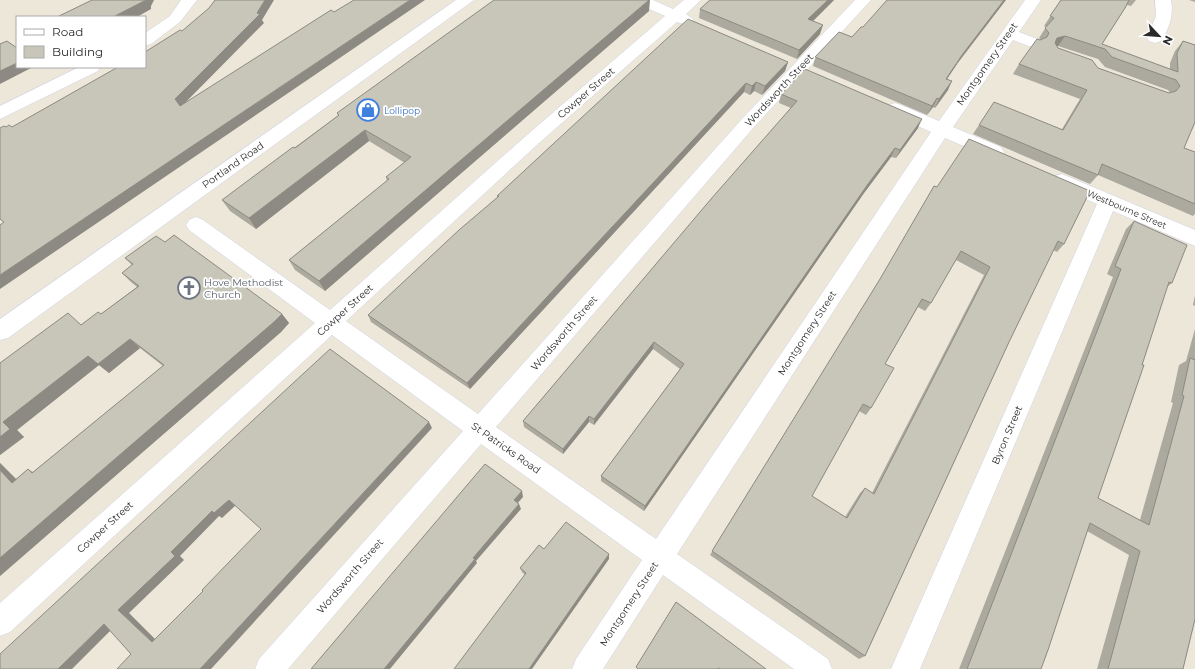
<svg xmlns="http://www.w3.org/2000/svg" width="1195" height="669" font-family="Montserrat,sans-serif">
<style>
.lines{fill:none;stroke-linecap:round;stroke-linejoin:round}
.minor-casing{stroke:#cfd1e4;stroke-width:1}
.minor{fill:#fff;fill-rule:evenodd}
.wall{fill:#aca99f;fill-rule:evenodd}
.shaded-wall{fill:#8c8a82}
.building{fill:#c8c5b9;stroke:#8c8a82;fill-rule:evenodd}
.labels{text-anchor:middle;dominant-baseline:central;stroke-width:3.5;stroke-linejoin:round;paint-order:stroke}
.far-shop-label{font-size:9px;fill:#366cbe;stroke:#fff;text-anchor:start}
.far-street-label{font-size:9px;fill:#2a2a2a;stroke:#fff}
.street-label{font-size:10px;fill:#2a2a2a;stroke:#fff}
.worship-label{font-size:10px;fill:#5b616d;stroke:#fff;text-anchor:start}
</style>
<rect width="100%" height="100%" fill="#ede7da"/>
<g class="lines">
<g class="minor-casing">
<g id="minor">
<path d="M 181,0 L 197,0 L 180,22 L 151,44 L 145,46 L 145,33 L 170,16 Z"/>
<path d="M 456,0 L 474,0 L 8,338 L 0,340 L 0,319 Z"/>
<path d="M 632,0 L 653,0 L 673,9 L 684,0 L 701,0 L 686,14 L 694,20 L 691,23 L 686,25 L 677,22 L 539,143 L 346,321 L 478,414 L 742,119 L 855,0 L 871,0 L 754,127 L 496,427 L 656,539 L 931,132 L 889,113 L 886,109 L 889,105 L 895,103 L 901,105 L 939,121 L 1025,0 L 1041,0 L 1019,32 L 1040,40 L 1042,43 L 1040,46 L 1034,48 L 1013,40 L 953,127 L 1001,147 L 1004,152 L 1001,157 L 995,158 L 989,157 L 945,138 L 677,554 L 828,659 L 832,669 L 794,669 L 663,575 L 603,669 L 572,669 L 576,659 L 642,560 L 481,444 L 288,669 L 255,669 L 259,659 L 463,431 L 332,335 L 10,632 L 0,636 L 0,603 L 315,323 L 189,230 L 186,225 L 189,220 L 196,217 L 203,220 L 330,310 L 527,135 L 665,16 L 635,3 Z"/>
<path d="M 1155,0 L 1171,0 C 1174,15 1169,29 1161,41 L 1155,43 L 1149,41 L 1147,38 L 1156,16 Z"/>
<path d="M 79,67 L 100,67 L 98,71 L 0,119 L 0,106 Z"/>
<path d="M 1062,174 L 1195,230 L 1195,246 L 1113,211 L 920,669 L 891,669 L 1097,204 L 1055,186 L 1053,181 L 1055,176 Z"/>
</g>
</g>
<use href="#minor" class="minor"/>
</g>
<g class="wall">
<path d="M 710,0 L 834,0 L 813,21 L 820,34 L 797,59 L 699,18 L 700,9 Z"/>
<path d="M 1061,0 L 1136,0 L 1131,6 L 1127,5 L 1102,44 L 1170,69 L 1170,63 L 1175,51 L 1183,41 L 1194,45 L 1195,44 L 1195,122 L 1184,148 L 1195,152 L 1195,214 L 1193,216 L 1098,175 L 1090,184 L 973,134 L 979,125 L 1062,129 L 1080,99 L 1013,74 L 1019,64 L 1041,40 L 1039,38 L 1046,27 L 1044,26 ZM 1056,46 L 1058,46 L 1098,59 L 1105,67 L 1168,90 L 1170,93 L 1169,93 L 1098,68 L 1058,48 Z"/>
<path d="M 1189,0 L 1195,0 L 1195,2 Z"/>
<path d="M 649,11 L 325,291 L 295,270 L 289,260 L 387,181 L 386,177 L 405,163 L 369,141 L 256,229 L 230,211 L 222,200 L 338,116 L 337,113 Z"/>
<path d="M 863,27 L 957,64 L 947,79 L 948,90 L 935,108 L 933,107 L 927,115 L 813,66 L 815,57 L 852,37 Z"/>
<path d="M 788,62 L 785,71 L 762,95 L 754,91 L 750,95 L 744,92 L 470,389 L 371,322 L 368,315 L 497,198 L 497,196 Z"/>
<path d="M 781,94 L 918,128 L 896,158 L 891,157 L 864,193 L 644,511 L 601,481 L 601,476 L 680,369 L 653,349 L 594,425 L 589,422 L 563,454 L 524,427 L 523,421 L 791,108 L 779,103 Z"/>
<path d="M 934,186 L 1064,244 L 1057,252 L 1053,250 L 1009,342 L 865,656 L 859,659 L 710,555 L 878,283 ZM 956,260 L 984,275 L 872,493 L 865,488 L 860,493 L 845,517 L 812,496 L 859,411 L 866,415 L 871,408 L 885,364 L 918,307 L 925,311 L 931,303 Z"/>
<path d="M 1134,221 L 1172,283 L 1167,287 L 1098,498 L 1140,520 L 1173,403 L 1171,402 L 1179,365 L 1186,361 L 1195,329 L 1195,619 L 1183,669 L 1097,669 L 1129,555 L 1087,531 L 1041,669 L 959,669 L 1113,277 L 1107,274 L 1126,229 Z"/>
<path d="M 165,242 L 282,314 L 289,323 L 281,332 L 0,576 L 0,463 L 16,479 L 28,469 L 33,472 L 163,366 L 140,348 L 109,373 L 99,365 L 17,430 L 24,437 L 0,455 L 0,363 L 82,325 L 101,314 L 137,287 L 131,282 L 122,273 L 132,265 L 125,258 Z"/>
<path d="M 1195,295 L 1195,306 L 1193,305 Z"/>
<path d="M 544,549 L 609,559 L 525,575 L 522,572 L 520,568 Z"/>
</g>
<g class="shaded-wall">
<path d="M 146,0 L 154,0 L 151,6 L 151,9 L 137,17 L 113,17 Z"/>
<path d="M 265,0 L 274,0 L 262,20 L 264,23 L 180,108 L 175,99 L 257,13 Z"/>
<path d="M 410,0 L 425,0 L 0,289 L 0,275 Z"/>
<path d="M 649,0 L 650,0 L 649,11 L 325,291 L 319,281 Z"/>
<path d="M 828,0 L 834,0 L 806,28 L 808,19 Z"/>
<path d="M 1004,0 L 1006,0 L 957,64 L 941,88 L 946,79 L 962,55 Z"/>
<path d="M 823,25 L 820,34 L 797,59 L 799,50 Z"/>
<path d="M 1065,36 L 1058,46 L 1051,47 L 1057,38 Z"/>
<path d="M 788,62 L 785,71 L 762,95 L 765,86 Z"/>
<path d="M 17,63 L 17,67 L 33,67 L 0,84 L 0,71 Z"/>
<path d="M 952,81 L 948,90 L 935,108 L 939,99 Z"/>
<path d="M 756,82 L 754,91 L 750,95 L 752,86 Z"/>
<path d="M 746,83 L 744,92 L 470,389 L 467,383 Z"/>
<path d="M 937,98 L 933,107 L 927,115 L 932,106 Z"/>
<path d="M 922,119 L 918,128 L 896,158 L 900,150 Z"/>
<path d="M 365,130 L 369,141 L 256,229 L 249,218 Z"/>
<path d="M 895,148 L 891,157 L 864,193 L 644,511 L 645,506 L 868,184 Z"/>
<path d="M 282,314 L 289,323 L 281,332 L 0,576 L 0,558 Z"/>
<path d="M 130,339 L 140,348 L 109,373 L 99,365 L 17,430 L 24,437 L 0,455 L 0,437 L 3,422 L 88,356 Z"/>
<path d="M 654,342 L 653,349 L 594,425 L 594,419 Z"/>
<path d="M 589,416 L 589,422 L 563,454 L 563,449 Z"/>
<path d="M 429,422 L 432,428 L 211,669 L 200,669 Z"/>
<path d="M 0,463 L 26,489 L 12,483 L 0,470 Z"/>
<path d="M 522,491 L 523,497 L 516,505 L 514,500 Z"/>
<path d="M 229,500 L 236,505 L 222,518 L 219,516 L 180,556 L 184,560 L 129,613 L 161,645 L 152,642 L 118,610 L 171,552 L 212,511 Z"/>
<path d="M 519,504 L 521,509 L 476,561 L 477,563 L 390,669 L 384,669 L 473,558 Z"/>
<path d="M 609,554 L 609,559 L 532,669 L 529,669 Z"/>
<path d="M 104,624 L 114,627 L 72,669 L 58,669 Z"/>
</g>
<g class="building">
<path d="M 92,0 L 146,0 L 113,17 L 57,17 Z"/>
<path d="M 215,0 L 265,0 L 257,13 L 260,14 L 175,99 L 180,106 L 331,10 L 334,12 L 354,0 L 410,0 L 0,275 L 0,225 L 4,222 L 0,219 L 0,128 L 4,126 L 6,127 L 9,125 L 12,127 L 118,67 L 145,67 L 145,52 L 180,30 L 182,31 L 209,8 Z"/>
<path d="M 494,0 L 649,0 L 319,281 L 289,260 L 389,179 L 386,177 L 411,157 L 365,130 L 249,218 L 222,200 L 293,147 L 295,148 L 339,115 L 337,113 Z"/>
<path d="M 710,0 L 828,0 L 808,19 L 823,25 L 799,50 L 700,9 Z"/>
<path d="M 887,0 L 1004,0 L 962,55 L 946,79 L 952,81 L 939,99 L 937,98 L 932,106 L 815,57 L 839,32 L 852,37 L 861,27 L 863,27 Z"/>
<path d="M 1061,0 L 1129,0 L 1125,8 L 1102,44 L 1178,72 L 1177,53 L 1183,41 L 1195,45 L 1195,122 L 1184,148 L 1195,152 L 1195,204 L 1102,164 L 1098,175 L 979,125 L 994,102 L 1063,130 L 1087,90 L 1019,64 L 1037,39 L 1040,40 L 1047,37 L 1049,33 L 1045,28 L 1054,18 L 1050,16 ZM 1065,36 L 1105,49 L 1112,57 L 1176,80 L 1180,86 L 1176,91 L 1169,93 L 1098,68 L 1092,60 L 1058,48 L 1055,43 L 1057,38 Z"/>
<path d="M 688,19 L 788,62 L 765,86 L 756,82 L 752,86 L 746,83 L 467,383 L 368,315 L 459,230 L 499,196 L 497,196 Z"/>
<path d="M 7,41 L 17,48 L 17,63 L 0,71 L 0,44 Z"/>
<path d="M 805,69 L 922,119 L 900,150 L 895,148 L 868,184 L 645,506 L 601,476 L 684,364 L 654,342 L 594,419 L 589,416 L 563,449 L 523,421 L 711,199 L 797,101 L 781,94 Z"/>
<path d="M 969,139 L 1090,191 L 1064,244 L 1058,241 L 1009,342 L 865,656 L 712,551 L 880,279 L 934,186 L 937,187 ZM 961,251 L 990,267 L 874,494 L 865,488 L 847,518 L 812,496 L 863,404 L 871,408 L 894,368 L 885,364 L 922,299 L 931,303 Z"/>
<path d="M 1134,221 L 1187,245 L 1172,283 L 1169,282 L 1142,365 L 1144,365 L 1098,498 L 1149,525 L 1184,396 L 1182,395 L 1190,358 L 1195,360 L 1195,359 L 1195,619 L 1183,669 L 1108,669 L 1140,551 L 1090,523 L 1048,650 L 1041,669 L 967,669 L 1121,269 L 1115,266 Z"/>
<path d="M 174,235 L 282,314 L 274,322 L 0,558 L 0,470 L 12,483 L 28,469 L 32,473 L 164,365 L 130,339 L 98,364 L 88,356 L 3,422 L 10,429 L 0,437 L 0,363 L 68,313 L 81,325 L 98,312 L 101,314 L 139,286 L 122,273 L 133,264 L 125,258 L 156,236 L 165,242 Z"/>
<path d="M 330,349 L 429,422 L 200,669 L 117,669 L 131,654 L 104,624 L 58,669 L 0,669 L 0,654 ZM 229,500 L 261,529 L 202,590 L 203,591 L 152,642 L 118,610 L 175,556 L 171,552 L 212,511 L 214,513 Z"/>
<path d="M 485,464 L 522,491 L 514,500 L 519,504 L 473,558 L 475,559 L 384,669 L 311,669 Z"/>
<path d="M 566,522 L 609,554 L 529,669 L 454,669 L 526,573 L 520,568 L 539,545 L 544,549 Z"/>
<path d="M 676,602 L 766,669 L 720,669 L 718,668 L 718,669 L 638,669 L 636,667 Z"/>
</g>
<defs>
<g id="shop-ring" transform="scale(1.15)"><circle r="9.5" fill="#fff" stroke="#3f7fe0" stroke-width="1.5"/><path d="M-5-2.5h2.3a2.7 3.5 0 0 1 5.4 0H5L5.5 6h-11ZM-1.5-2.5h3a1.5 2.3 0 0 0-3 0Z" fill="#3f7fe0"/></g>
<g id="church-ring" transform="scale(1.15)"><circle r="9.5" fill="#fff" stroke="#6b7280" stroke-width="1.5"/><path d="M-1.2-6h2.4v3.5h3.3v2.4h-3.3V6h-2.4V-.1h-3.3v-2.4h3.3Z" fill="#6b7280"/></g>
</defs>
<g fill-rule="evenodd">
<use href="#shop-ring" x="368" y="110"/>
<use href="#church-ring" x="189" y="288"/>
</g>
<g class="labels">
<g class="far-shop-label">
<text x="384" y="110">Lollipop</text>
</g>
<g class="far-street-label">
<text transform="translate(1127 209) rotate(23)">Westbourne Street</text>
</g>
<g class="street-label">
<text transform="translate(987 64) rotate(-55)">Montgomery Street</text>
<text transform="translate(779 90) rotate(-47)">Wordsworth Street</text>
<text transform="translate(586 93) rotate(-41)">Cowper Street</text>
<text transform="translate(233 165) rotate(-35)">Portland Road</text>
<text transform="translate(345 310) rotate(-42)">Cowper Street</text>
<text transform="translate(564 333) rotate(-49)">Wordsworth Street</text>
<text transform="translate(807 333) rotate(-57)">Montgomery Street</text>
<text transform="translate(1007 435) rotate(-67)">Byron Street</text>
<text transform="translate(506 448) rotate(35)">St Patricks Road</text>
<text transform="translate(105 527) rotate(-42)">Cowper Street</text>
<text transform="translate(350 576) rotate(-49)">Wordsworth Street</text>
<text transform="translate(629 604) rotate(-57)">Montgomery Street</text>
</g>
<g class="worship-label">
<text x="204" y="282">Hove Methodist<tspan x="204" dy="12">Church</tspan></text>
</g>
</g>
<rect x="16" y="16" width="130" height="52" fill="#ffffff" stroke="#aaaaaa"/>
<rect x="24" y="29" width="20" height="6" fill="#ffffff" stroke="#aaaaaa"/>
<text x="52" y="36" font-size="12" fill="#2a2a2a">Road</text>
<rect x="24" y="46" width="20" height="12" fill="#c8c5b9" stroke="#aaaaaa"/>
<text x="52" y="56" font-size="12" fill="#2a2a2a">Building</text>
<g transform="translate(1159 36) rotate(116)" stroke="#ffffff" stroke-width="3" paint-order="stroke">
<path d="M0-3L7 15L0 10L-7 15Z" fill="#2a2a2a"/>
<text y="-6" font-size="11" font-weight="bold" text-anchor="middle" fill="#2a2a2a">N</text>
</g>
</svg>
